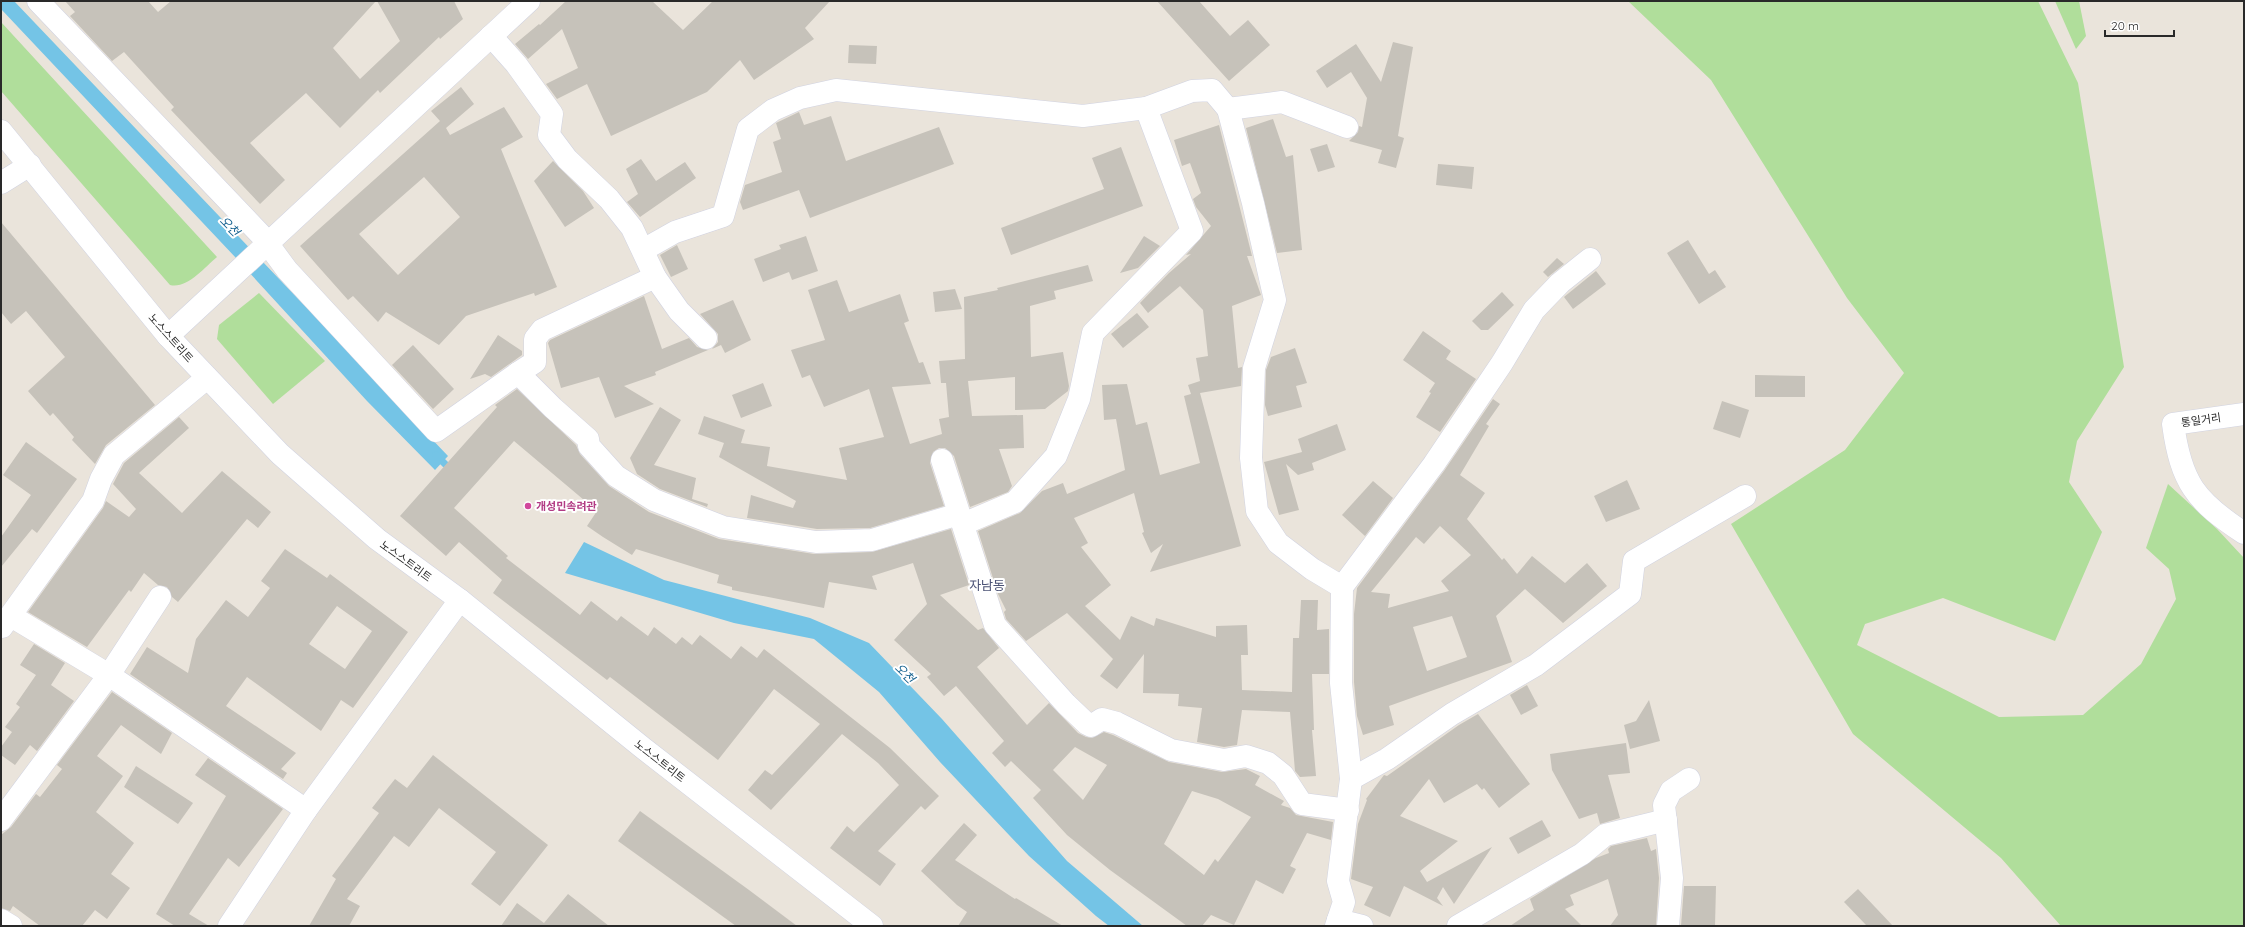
<svg xmlns="http://www.w3.org/2000/svg" width="2245" height="927" font-family="Quicksand,'Noto Sans KR',sans-serif">
<style>
.green{fill:#b0de9b}
.water{fill:#74c4e6}
.lines{fill:none;stroke-linecap:round;stroke-linejoin:round}
.stream{stroke:#74c4e6;stroke-width:7}
.building{fill:#c6c2ba;fill-rule:evenodd}
.minor-casing{stroke:#d1d3e1;stroke-width:23}
.secondary-casing{stroke:#d1d3e1;stroke-width:23}
.minor{stroke:#fff;stroke-width:22}
.secondary{stroke:#fff;stroke-width:22}
.hotel-dot{fill:#d1479c;stroke:#fff;stroke-width:1.5}
.labels{text-anchor:middle;dominant-baseline:central;stroke-width:4;stroke-linejoin:round;paint-order:stroke}
.street-label{font-size:11px;fill:#292929;stroke:#fff}
.hotel-label{font-size:11px;font-weight:bold;fill:#b23c85;stroke:#fff;text-anchor:start}
.water-label{font-size:12px;font-style:italic;fill:#166290;stroke:#fff}
.quarter-label{font-size:13px;fill:#4c5376;stroke:#fff}
</style>
<rect width="100%" height="100%" fill="#eae4db"/>
<g class="green">
<path d="M 1628,1 L 2038,1 L 2078,83 L 2124,367 L 2077,441 L 2069,482 L 2102,532 L 2055,641 L 1943,598 L 1865,624 L 1857,645 L 1999,717 L 2083,715 L 2141,664 L 2176,599 L 2169,569 L 2146,548 L 2168,484 L 2217,529 L 2244,558 L 2244,926 L 2061,926 L 2001,858 L 1853,734 L 1731,524 L 1845,450 L 1904,373 L 1847,298 L 1711,80 Z"/>
<path d="M 2055,1 L 2079,1 L 2086,36 L 2076,49 Z"/>
<path d="M 1,22 L 217,257 C 204,268 187,289 170,285 L 1,91 Z"/>
<path d="M 259,293 L 325,361 L 273,404 L 217,339 L 219,325 Z"/>
</g>
<g class="water">
<path d="M 1,1 L 14,1 L 448,456 L 435,470 L 367,401 L 236,258 L 1,9 Z"/>
<path d="M 584,542 L 664,580 L 810,618 L 869,643 L 942,719 L 1067,861 L 1143,926 L 1109,926 L 1096,916 L 1029,856 L 940,762 L 879,692 L 814,639 L 734,623 L 565,573 Z"/>
</g>
<g class="lines">
<path class="stream" d="M 436,455 L 445,464"/>
</g>
<g class="building">
<path d="M 65,1 L 148,1 L 158,12 L 171,1 L 376,1 L 333,48 L 360,79 L 400,41 L 377,1 L 454,1 L 463,19 L 440,39 L 439,37 L 380,93 L 378,90 L 340,128 L 306,93 L 250,143 L 285,180 L 260,204 L 171,110 L 174,107 L 124,52 L 112,61 L 70,16 L 75,12 Z"/>
<path d="M 566,1 L 652,1 L 683,30 L 713,1 L 830,1 L 805,28 L 814,39 L 754,80 L 740,60 L 707,92 L 611,136 L 587,84 L 557,99 L 546,84 L 578,68 L 562,29 L 528,59 L 515,44 L 539,24 L 540,25 Z"/>
<path d="M 1157,1 L 1199,1 L 1230,36 L 1248,20 L 1270,45 L 1229,81 Z"/>
<path d="M 1393,42 L 1413,47 L 1398,136 L 1404,138 L 1396,168 L 1378,163 L 1382,150 L 1349,141 L 1358,132 L 1359,126 L 1362,127 L 1367,98 L 1351,72 L 1327,88 L 1316,71 L 1356,44 L 1381,82 Z"/>
<path d="M 849,45 L 877,46 L 876,64 L 848,63 Z"/>
<path d="M 461,87 L 474,104 L 446,128 L 450,135 L 504,107 L 523,137 L 501,149 L 557,287 L 535,296 L 534,293 L 466,316 L 439,345 L 386,312 L 378,322 L 353,296 L 348,300 L 300,246 L 440,121 L 431,111 ZM 424,177 L 460,217 L 398,275 L 359,234 Z"/>
<path d="M 799,112 L 804,125 L 831,116 L 846,161 L 939,127 L 954,164 L 810,218 L 799,190 L 743,210 L 740,202 L 745,185 L 782,172 L 773,142 L 781,139 L 776,123 Z"/>
<path d="M 1273,119 L 1286,157 L 1293,155 L 1302,250 L 1277,253 L 1246,128 Z"/>
<path d="M 1219,125 L 1252,256 L 1247,256 L 1261,295 L 1232,306 L 1238,368 L 1242,367 L 1241,386 L 1200,393 L 1241,546 L 1150,572 L 1163,544 L 1151,553 L 1142,533 L 1144,532 L 1134,493 L 1074,518 L 1088,543 L 1081,547 L 1111,585 L 1085,606 L 1120,640 L 1131,616 L 1154,626 L 1156,618 L 1216,637 L 1216,626 L 1247,625 L 1248,655 L 1241,655 L 1242,690 L 1292,692 L 1293,638 L 1299,638 L 1301,600 L 1318,600 L 1317,630 L 1329,629 L 1329,674 L 1312,674 L 1314,730 L 1312,730 L 1316,776 L 1300,777 L 1295,771 L 1290,712 L 1242,710 L 1237,745 L 1224,747 L 1197,742 L 1202,708 L 1178,706 L 1179,694 L 1143,693 L 1144,654 L 1117,689 L 1100,676 L 1113,659 L 1067,613 L 1026,641 L 1006,619 L 1004,612 L 1006,610 L 998,594 L 978,531 L 1020,513 L 1042,491 L 1063,483 L 1067,494 L 1125,470 L 1116,419 L 1104,420 L 1102,385 L 1127,384 L 1136,425 L 1147,422 L 1160,475 L 1200,463 L 1184,396 L 1191,394 L 1188,385 L 1200,381 L 1196,358 L 1208,356 L 1203,310 L 1180,286 L 1148,313 L 1140,303 L 1169,273 L 1191,254 L 1186,255 L 1211,226 L 1196,207 L 1193,199 L 1201,193 L 1190,163 L 1182,166 L 1174,140 Z"/>
<path d="M 1327,144 L 1335,167 L 1318,172 L 1310,149 Z"/>
<path d="M 1121,147 L 1143,206 L 1011,255 L 1001,228 L 1104,189 L 1092,158 Z"/>
<path d="M 641,159 L 656,181 L 685,162 L 696,178 L 640,217 L 627,202 L 638,194 L 626,169 Z"/>
<path d="M 553,161 L 583,191 L 594,208 L 565,227 L 534,181 Z"/>
<path d="M 1438,164 L 1474,167 L 1472,189 L 1436,185 Z"/>
<path d="M 1,222 L 155,405 L 106,445 L 95,464 L 72,440 L 74,437 L 53,413 L 50,416 L 28,391 L 65,357 L 26,311 L 11,324 L 1,312 Z"/>
<path d="M 806,236 L 818,271 L 792,280 L 789,272 L 763,282 L 754,259 L 781,249 L 779,245 Z"/>
<path d="M 1144,236 L 1160,246 L 1138,268 L 1120,273 Z"/>
<path d="M 1688,240 L 1709,274 L 1715,270 L 1726,287 L 1699,304 L 1667,253 Z"/>
<path d="M 677,245 L 688,269 L 671,277 L 660,255 Z"/>
<path d="M 1557,258 L 1564,264 L 1548,277 L 1543,272 Z"/>
<path d="M 1088,265 L 1093,281 L 1054,291 L 1056,299 L 1030,306 L 1031,357 L 1063,352 L 1069,386 L 1068,391 L 1045,409 L 1015,410 L 1015,377 L 968,381 L 972,416 L 1023,415 L 1024,448 L 999,449 L 1012,486 L 1008,492 L 970,507 L 954,456 L 945,448 L 939,448 L 933,452 L 930,463 L 944,506 L 870,528 L 817,529 L 747,518 L 751,495 L 793,508 L 796,501 L 719,457 L 724,443 L 698,434 L 704,416 L 745,430 L 741,443 L 770,447 L 767,466 L 847,480 L 839,448 L 884,437 L 869,389 L 824,407 L 810,375 L 802,378 L 791,350 L 825,340 L 808,290 L 837,280 L 849,312 L 900,294 L 909,321 L 904,323 L 919,363 L 923,362 L 931,384 L 892,387 L 910,444 L 942,434 L 939,419 L 949,417 L 946,383 L 941,383 L 939,361 L 965,359 L 964,297 L 998,290 L 997,288 Z"/>
<path d="M 1596,271 L 1606,284 L 1573,309 L 1564,297 Z"/>
<path d="M 955,289 L 962,309 L 935,312 L 933,292 Z"/>
<path d="M 1502,292 L 1514,305 L 1488,330 L 1481,330 L 1472,321 Z"/>
<path d="M 644,296 L 662,349 L 689,338 L 697,347 L 708,350 L 655,372 L 656,375 L 624,386 L 654,404 L 615,418 L 599,377 L 561,388 L 548,343 L 550,340 Z"/>
<path d="M 733,300 L 751,340 L 725,353 L 721,345 L 712,349 L 718,342 L 718,334 L 700,314 Z"/>
<path d="M 1137,313 L 1149,327 L 1123,348 L 1111,334 Z"/>
<path d="M 1423,331 L 1451,351 L 1446,359 L 1476,379 L 1440,432 L 1416,417 L 1431,393 L 1429,392 L 1435,383 L 1403,360 Z"/>
<path d="M 498,335 L 522,351 L 522,355 L 491,377 L 485,374 L 470,379 Z"/>
<path d="M 413,345 L 454,389 L 433,409 L 392,365 Z"/>
<path d="M 1295,348 L 1307,383 L 1296,386 L 1302,407 L 1268,416 L 1265,405 L 1266,370 L 1271,357 Z"/>
<path d="M 1755,375 L 1805,376 L 1805,397 L 1755,397 Z"/>
<path d="M 763,383 L 772,406 L 741,418 L 732,395 Z"/>
<path d="M 517,389 L 576,445 L 580,454 L 609,486 L 649,512 L 719,539 L 814,554 L 872,552 L 951,529 L 969,585 L 940,595 L 978,630 L 983,628 L 999,648 L 977,667 L 1027,725 L 1049,703 L 1078,733 L 1086,737 L 1092,738 L 1104,732 L 1113,735 L 1169,762 L 1222,772 L 1246,769 L 1260,776 L 1255,785 L 1284,801 L 1281,805 L 1290,808 L 1296,815 L 1333,822 L 1331,840 L 1307,833 L 1290,866 L 1296,869 L 1283,894 L 1256,880 L 1234,925 L 1211,915 L 1202,926 L 1187,926 L 1110,870 L 1067,835 L 1033,798 L 1041,790 L 1011,761 L 1005,767 L 992,753 L 1004,741 L 956,686 L 944,696 L 927,677 L 931,674 L 894,640 L 927,604 L 913,563 L 872,576 L 877,590 L 829,582 L 824,608 L 732,590 L 732,587 L 717,583 L 719,575 L 636,549 L 632,555 L 603,537 L 587,526 L 597,511 L 514,441 L 454,508 L 508,556 L 506,558 L 580,615 L 591,601 L 617,621 L 621,616 L 648,636 L 654,627 L 676,644 L 682,637 L 692,645 L 700,635 L 731,659 L 741,646 L 757,658 L 764,649 L 890,748 L 939,796 L 925,810 L 921,806 L 878,851 L 896,864 L 880,886 L 830,848 L 847,826 L 854,832 L 899,785 L 878,763 L 842,734 L 771,810 L 748,790 L 765,770 L 772,775 L 820,724 L 774,689 L 718,760 L 610,677 L 607,680 L 493,593 L 502,580 L 459,542 L 446,556 L 400,516 L 497,407 L 495,405 ZM 1075,747 L 1107,765 L 1083,800 L 1053,770 ZM 1192,791 L 1218,799 L 1251,817 L 1218,862 L 1215,859 L 1204,875 L 1164,844 Z"/>
<path d="M 1493,399 L 1500,404 L 1486,424 L 1489,426 L 1460,475 L 1485,493 L 1467,519 L 1502,560 L 1504,558 L 1517,574 L 1532,556 L 1565,583 L 1587,563 L 1607,586 L 1563,623 L 1525,589 L 1496,616 L 1512,662 L 1389,706 L 1394,725 L 1363,735 L 1357,716 L 1354,682 L 1354,614 L 1357,588 L 1444,471 ZM 1440,526 L 1471,555 L 1441,581 L 1449,591 L 1388,608 L 1390,594 L 1371,592 L 1416,537 L 1424,544 ZM 1452,616 L 1467,657 L 1427,671 L 1413,627 Z"/>
<path d="M 1722,401 L 1749,410 L 1740,438 L 1713,429 Z"/>
<path d="M 660,407 L 681,420 L 654,465 L 696,478 L 692,499 L 708,504 L 707,507 L 660,489 L 637,474 L 630,458 Z"/>
<path d="M 179,417 L 189,428 L 139,473 L 182,513 L 222,471 L 271,512 L 258,528 L 247,519 L 178,602 L 172,597 L 167,587 L 158,585 L 144,573 L 131,592 L 129,590 L 87,647 L 28,612 L 103,508 L 106,501 L 129,517 L 136,509 L 113,484 L 124,463 Z"/>
<path d="M 1337,424 L 1346,450 L 1312,463 L 1314,470 L 1298,475 L 1286,464 L 1299,510 L 1279,515 L 1264,462 L 1302,452 L 1298,439 Z"/>
<path d="M 26,442 L 77,479 L 37,533 L 32,529 L 1,567 L 1,537 L 31,495 L 3,475 Z"/>
<path d="M 1627,480 L 1640,509 L 1606,522 L 1594,496 Z"/>
<path d="M 1373,481 L 1393,498 L 1365,536 L 1342,515 Z"/>
<path d="M 285,549 L 327,578 L 330,574 L 408,632 L 353,708 L 341,700 L 321,731 L 247,677 L 226,706 L 296,753 L 281,769 L 287,773 L 283,779 L 130,674 L 147,647 L 188,673 L 196,639 L 226,600 L 248,617 L 270,588 L 261,581 ZM 337,606 L 372,631 L 345,669 L 309,644 Z"/>
<path d="M 34,644 L 65,663 L 51,685 L 74,701 L 37,751 L 30,745 L 15,765 L 1,755 L 1,747 L 12,732 L 5,727 L 20,707 L 16,704 L 36,675 L 20,665 Z"/>
<path d="M 1527,685 L 1538,706 L 1521,715 L 1510,695 Z"/>
<path d="M 112,692 L 172,733 L 161,754 L 121,725 L 97,756 L 123,776 L 96,812 L 134,843 L 111,874 L 130,888 L 107,919 L 95,910 L 82,926 L 40,926 L 13,906 L 10,911 L 1,908 L 1,835 L 11,827 L 36,794 L 40,797 L 62,769 L 57,765 Z"/>
<path d="M 1649,700 L 1660,741 L 1630,749 L 1624,725 L 1636,721 Z"/>
<path d="M 1478,714 L 1530,784 L 1499,808 L 1484,788 L 1482,790 L 1477,784 L 1444,803 L 1429,779 L 1400,816 L 1458,841 L 1420,871 L 1427,882 L 1492,847 L 1454,904 L 1443,887 L 1437,898 L 1443,906 L 1404,886 L 1390,917 L 1364,905 L 1373,887 L 1351,879 L 1358,824 L 1367,800 L 1366,799 L 1384,775 L 1387,776 L 1459,725 Z"/>
<path d="M 1626,743 L 1630,773 L 1608,775 L 1620,818 L 1600,824 L 1597,813 L 1579,819 L 1552,770 L 1550,754 Z"/>
<path d="M 433,755 L 548,845 L 500,906 L 471,884 L 496,852 L 439,808 L 409,847 L 394,836 L 347,899 L 360,906 L 349,926 L 309,926 L 336,879 L 332,876 L 379,813 L 372,808 L 395,779 L 407,788 Z"/>
<path d="M 208,758 L 283,809 L 239,867 L 228,858 L 189,914 L 209,926 L 175,926 L 156,914 L 226,796 L 195,775 Z"/>
<path d="M 136,766 L 193,803 L 178,824 L 124,787 Z"/>
<path d="M 640,811 L 749,890 L 797,926 L 736,926 L 618,841 Z"/>
<path d="M 1542,820 L 1551,836 L 1518,854 L 1509,838 Z"/>
<path d="M 964,823 L 977,835 L 955,860 L 1015,899 L 1016,898 L 1063,926 L 958,926 L 967,912 L 957,905 L 921,871 Z"/>
<path d="M 1647,838 L 1651,851 L 1656,849 L 1659,878 L 1656,926 L 1610,926 L 1618,915 L 1608,879 L 1570,895 L 1574,905 L 1565,909 L 1582,926 L 1510,926 L 1534,910 L 1530,899 L 1596,858 L 1609,853 L 1608,849 L 1611,846 Z"/>
<path d="M 1684,886 L 1716,886 L 1715,926 L 1681,926 Z"/>
<path d="M 1858,889 L 1893,926 L 1867,926 L 1844,902 Z"/>
<path d="M 568,894 L 609,926 L 501,926 L 517,903 L 544,923 Z"/>
</g>
<g class="lines">
<g class="minor-casing">
<g id="minor">
<path d="M 38,1 L 262,236 L 287,270 L 436,431 L 518,373 L 553,408 L 588,439 L 589,446 L 616,476 L 654,500 L 723,527 L 816,542 L 872,540 L 959,514"/>
<path d="M 491,36 L 516,64 L 552,114 L 549,135 L 567,159 L 609,199 L 632,228 L 655,277 L 679,311 L 706,338"/>
<path d="M 1228,109 L 1253,203 L 1275,300 L 1254,368 L 1251,458 L 1257,511 L 1278,543 L 1312,569 L 1342,587 L 1341,683 L 1351,779 L 1338,881 L 1344,902 L 1336,926"/>
<path d="M 1,183 L 30,165"/>
<path d="M 643,250 L 675,232 L 723,216 L 748,129 L 773,110 L 800,98 L 836,90 L 1083,116 L 1146,108 L 1192,91 L 1212,90 L 1228,109 L 1282,102 L 1347,127"/>
<path d="M 168,336 L 529,1"/>
<path d="M 518,373 L 535,362 L 535,339 L 542,330 L 655,277"/>
<path d="M 2244,414 L 2173,424 C 2181,482 2195,501 2244,533"/>
<path d="M 942,460 L 995,625 L 1066,704 L 1087,724 L 1091,726 L 1102,719 L 1117,723 L 1171,750 L 1224,760 L 1246,756 L 1268,763 L 1283,775 L 1302,804 L 1348,810"/>
<path d="M 963,524 L 1015,502 L 1056,456 L 1079,399 L 1093,333 L 1192,231 L 1146,108"/>
<path d="M 1342,587 L 1434,464 L 1502,363 L 1534,310 L 1560,283 L 1590,259"/>
<path d="M 11,616 L 109,675 L 306,810"/>
<path d="M 2,627 L 93,501 L 101,479 L 114,455 L 207,378"/>
<path d="M 1351,779 L 1387,759 L 1452,714 L 1536,665 L 1630,594 L 1634,561 L 1745,496"/>
<path d="M 1,820 L 109,675 L 160,597"/>
<path d="M 1,920 L 11,926"/>
<path d="M 1338,920 L 1362,926"/>
<path d="M 1458,926 L 1582,854 L 1605,835 L 1666,820"/>
<path d="M 1668,926 L 1672,878 L 1664,805 L 1671,791 L 1689,779"/>
</g>
</g>
<g class="secondary-casing">
<g id="secondary">
<path d="M 1,131 L 168,336 L 280,454 L 377,539 L 460,600 L 643,748 L 872,926"/>
<path d="M 229,926 L 306,810 L 460,600"/>
</g>
</g>
<use href="#minor" class="minor"/>
<use href="#secondary" class="secondary"/>
</g>
<circle class="hotel-dot" cx="528" cy="506" r="4"/>
<g class="labels">
<g class="street-label">
<text transform="translate(171 338) rotate(48)">노스스트리트</text>
<text transform="translate(2201 420) rotate(-8)">통일거리</text>
<text transform="translate(406 561) rotate(36)">노스스트리트</text>
<text transform="translate(660 761) rotate(38)">노스스트리트</text>
</g>
<g class="hotel-label">
<text x="536" y="506">개성민속려관</text>
</g>
<g class="water-label">
<text transform="translate(230 226) rotate(45)">오천</text>
<text transform="translate(905 673) rotate(44)">오천</text>
</g>
<g class="quarter-label">
<text x="987" y="585">자남동</text>
</g>
</g>
<rect width="2245" height="927" fill="none" stroke="#292929" stroke-width="4"/>
<path d="M2105 30v6h69v-6" fill="none" stroke="#292929" stroke-width="2"/>
<text x="2111" y="30" font-size="12" fill="#292929" stroke="#ffffff" stroke-width="3" paint-order="stroke">20 m</text>
</svg>
